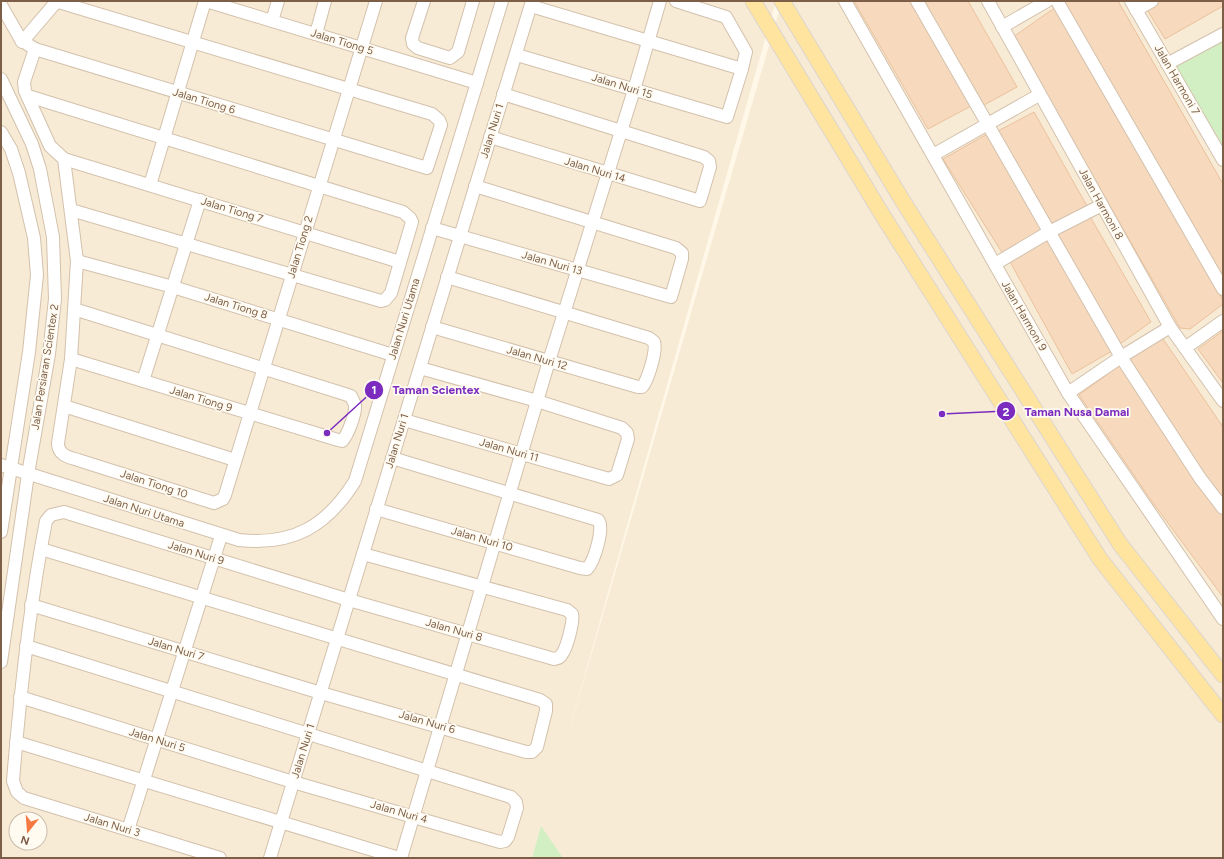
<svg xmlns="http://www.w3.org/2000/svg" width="1224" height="859" font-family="Figtree,sans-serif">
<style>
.residential{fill:#f7ebd6;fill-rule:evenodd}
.green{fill:#d2efc4}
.building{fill:#f7d9bd;stroke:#ecc19b}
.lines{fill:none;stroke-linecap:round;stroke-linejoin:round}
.minor-casing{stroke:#d3c1ac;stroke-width:14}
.major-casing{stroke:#ddd5cf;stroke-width:17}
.minor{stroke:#fff;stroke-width:12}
.major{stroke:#ffe49f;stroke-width:15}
.labels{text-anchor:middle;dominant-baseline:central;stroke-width:3.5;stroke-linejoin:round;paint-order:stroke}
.street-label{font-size:11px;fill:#7d5f48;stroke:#fffbf1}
.leader{fill:none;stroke:#7b2cbf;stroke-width:1.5}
.callout-dot{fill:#7b2cbf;stroke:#fffbf1;stroke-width:1.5}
.mark-label{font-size:12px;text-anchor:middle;font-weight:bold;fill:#fff}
.callout-label{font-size:12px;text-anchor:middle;font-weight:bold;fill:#7b2cbf;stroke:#fffbf1;stroke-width:3.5;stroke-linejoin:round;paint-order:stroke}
</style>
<rect width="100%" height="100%" fill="#fff8e8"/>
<path class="residential" d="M 1,1 L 776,1 L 564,748 L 782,1 L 1223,1 L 1223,858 L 563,858 L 541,827 L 532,858 L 1,858 ZM 16,819 L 40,819 L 40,843 L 16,843 Z"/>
<g class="green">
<path d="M 1223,28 L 1223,153 L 1168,61 Z"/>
<path d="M 541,826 L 563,858 L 532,858 Z"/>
</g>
<g class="building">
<path d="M 854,1 L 912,1 L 971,106 L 928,129 Z"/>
<path d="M 922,1 L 968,1 L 1017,87 L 984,105 Z"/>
<path d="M 1067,1 L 1118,1 L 1223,184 L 1223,280 L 1063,4 Z"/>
<path d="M 1157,1 L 1223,1 L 1223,6 L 1165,39 L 1146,8 Z"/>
<path d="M 1056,7 L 1223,300 L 1223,304 L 1190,329 L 1180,328 L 1013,37 Z"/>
<path d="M 1034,112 L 1087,206 L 1049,226 L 996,132 Z"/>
<path d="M 987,134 L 1045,231 L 1003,254 L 943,159 Z"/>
<path d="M 1088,213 L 1151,322 L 1117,346 L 1054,234 Z"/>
<path d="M 1047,237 L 1112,351 L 1072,374 L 1009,260 Z"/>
<path d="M 1223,331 L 1223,383 L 1198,349 Z"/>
<path d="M 1161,336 L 1223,427 L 1223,501 L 1126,358 Z"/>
<path d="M 1120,365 L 1194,478 L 1223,516 L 1223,597 L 1153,503 L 1079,395 Z"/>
</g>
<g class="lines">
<g class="minor-casing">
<g id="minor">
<path d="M 206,1 L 477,83"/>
<path d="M 424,1 L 412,38 L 413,44 L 418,48 L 450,58 L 458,52 L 473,1"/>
<path d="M 845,1 L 1068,393 L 1223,619"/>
<path d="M 917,1 L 1121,357 L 1200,478 L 1223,508"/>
<path d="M 988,1 L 1170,327 L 1223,401"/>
<path d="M 1057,1 L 1223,289"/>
<path d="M 1131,1 L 1223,160"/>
<path d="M 1,5 L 21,40 L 35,49 L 427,168 L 441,125 L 439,120 L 432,114 L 55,1"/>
<path d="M 531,6 L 742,69 L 746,52 L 726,17 L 676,1"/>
<path d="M 1136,10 L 1152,1"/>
<path d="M 272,21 L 278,1"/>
<path d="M 1002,27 L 1047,1"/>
<path d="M 316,34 L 325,1"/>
<path d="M 22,42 L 57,1"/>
<path d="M 35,49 L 24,82 L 25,91 L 50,146 L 64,159 L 77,261 L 71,359 L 58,443 C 58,455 68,457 78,460 L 214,503 L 223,499 L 225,495 L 376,1"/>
<path d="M 517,55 L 727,117 L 742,69"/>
<path d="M 1167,64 L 1223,34"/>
<path d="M 1,79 L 32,144 L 40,169 L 53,237 L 55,299 L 49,354 L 28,474 L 1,662"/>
<path d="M 28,96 L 403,212 L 410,218 L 412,222 L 391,293 L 385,300 L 381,301 L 71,210"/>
<path d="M 1,132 L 11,149 L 19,173 L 34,238 L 37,275 L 29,352 L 1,532"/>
<path d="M 490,137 L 700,201 L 710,167 L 709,161 L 704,157 L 503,94"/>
<path d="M 933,155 L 1039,95"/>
<path d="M 64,159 L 400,262"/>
<path d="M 150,185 L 205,1"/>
<path d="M 432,228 L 671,297 L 682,259 L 682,253 L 676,248 L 475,186"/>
<path d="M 77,261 L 173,287 L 393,355"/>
<path d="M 995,264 L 1049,232 L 1102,205"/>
<path d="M 432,327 L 638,387 L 642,387 C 648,380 657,351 654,342 L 649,338 L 447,277"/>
<path d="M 1185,348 L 1223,321"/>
<path d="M 71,359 L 338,440 L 342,441 C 348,435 356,413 355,405 C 354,402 352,399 351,396 L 74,309"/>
<path d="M 143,381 L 200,200"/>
<path d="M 1068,393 L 1121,357 L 1170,327"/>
<path d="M 64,406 L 235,460"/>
<path d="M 404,420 L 609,479 L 617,475 L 628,439 L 627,433 L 622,428 L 537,401 L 420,368"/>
<path d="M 1,465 L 239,540 C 293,546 327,526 355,481 L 502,1"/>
<path d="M 376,509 L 580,568 L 587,569 C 594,562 605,527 598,520 L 392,458"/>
<path d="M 31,605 L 321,693 L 526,752 L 532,752 L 537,747 L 546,711 L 546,704 L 540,700 L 41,549"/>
<path d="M 20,697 L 293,782 L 500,842 L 505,841 L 508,837 L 517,808 L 516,802 L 511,797 L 26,646"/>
<path d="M 16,742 L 399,858"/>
<path d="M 128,830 L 221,536"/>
<path d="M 220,858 L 24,798 L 17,792 L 13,781 C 20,694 29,607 46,521 L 51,515 L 64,512 L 349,600 L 554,659 C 558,658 560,658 562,654 C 567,648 574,620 572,614 L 567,610 L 363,554"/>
<path d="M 270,858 L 532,1"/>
<path d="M 401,858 L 549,361 L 634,90 L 660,1"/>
</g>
</g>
<g class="major-casing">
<g id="major">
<path d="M 753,1 L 883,216 L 1100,559 L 1223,715"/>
<path d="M 782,1 L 904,203 L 1120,544 L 1223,675"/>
</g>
</g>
<use href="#minor" class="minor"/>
<use href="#major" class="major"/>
</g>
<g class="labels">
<g class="street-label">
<text transform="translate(342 42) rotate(17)">Jalan Tiong 5</text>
<text transform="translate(1177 80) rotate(60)">Jalan Harmoni 7</text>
<text transform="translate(622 86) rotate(17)">Jalan Nuri 15</text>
<text transform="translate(204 101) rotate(17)">Jalan Tiong 6</text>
<text transform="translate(492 131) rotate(-73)">Jalan Nuri 1</text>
<text transform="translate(595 170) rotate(17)">Jalan Nuri 14</text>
<text transform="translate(1101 204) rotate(61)">Jalan Harmoni 8</text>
<text transform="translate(232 210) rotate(17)">Jalan Tiong 7</text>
<text transform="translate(300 247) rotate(-73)">Jalan Tiong 2</text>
<text transform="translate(552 263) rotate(16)">Jalan Nuri 13</text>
<text transform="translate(236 306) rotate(17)">Jalan Tiong 8</text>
<text transform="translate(1024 316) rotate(60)">Jalan Harmoni 9</text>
<text transform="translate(404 319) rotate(-73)">Jalan Nuri Utama</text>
<text transform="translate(537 358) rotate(16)">Jalan Nuri 12</text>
<text transform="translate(45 367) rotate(-81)">Jalan Persiaran Scientex 2</text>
<text transform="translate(201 399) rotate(17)">Jalan Tiong 9</text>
<text transform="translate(397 441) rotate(-73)">Jalan Nuri 1</text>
<text transform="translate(509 450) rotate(16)">Jalan Nuri 11</text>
<text transform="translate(154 484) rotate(18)">Jalan Tiong 10</text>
<text transform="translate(144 511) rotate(18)">Jalan Nuri Utama</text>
<text transform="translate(482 539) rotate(16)">Jalan Nuri 10</text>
<text transform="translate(196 553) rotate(17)">Jalan Nuri 9</text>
<text transform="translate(454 630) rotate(16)">Jalan Nuri 8</text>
<text transform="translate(176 649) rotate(17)">Jalan Nuri 7</text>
<text transform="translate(427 722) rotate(16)">Jalan Nuri 6</text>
<text transform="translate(157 740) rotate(17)">Jalan Nuri 5</text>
<text transform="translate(303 751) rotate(-73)">Jalan Nuri 1</text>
<text transform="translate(399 812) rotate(16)">Jalan Nuri 4</text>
<text transform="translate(112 825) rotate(17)">Jalan Nuri 3</text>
</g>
</g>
<path class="leader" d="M327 433L374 390M942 414L1006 411"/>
<g class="callout-dot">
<circle cx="327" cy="433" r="4"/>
<circle cx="942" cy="414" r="4"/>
<circle cx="374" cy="390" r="10"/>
<circle cx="1006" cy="411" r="10"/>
</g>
<g class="mark-label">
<text x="374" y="394">1</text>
<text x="1006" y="416">2</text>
</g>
<g class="callout-label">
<text x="436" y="394">Taman Scientex</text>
<text x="1077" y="416">Taman Nusa Damai</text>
</g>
<rect width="1224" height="859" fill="none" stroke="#7d5f48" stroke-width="4"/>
<g transform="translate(28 831) rotate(197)"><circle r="19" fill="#fffbf1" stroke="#cbbdad"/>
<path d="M0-3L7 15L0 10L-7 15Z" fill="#f57941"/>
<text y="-6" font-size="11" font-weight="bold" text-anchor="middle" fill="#7d5f48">N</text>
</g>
</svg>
